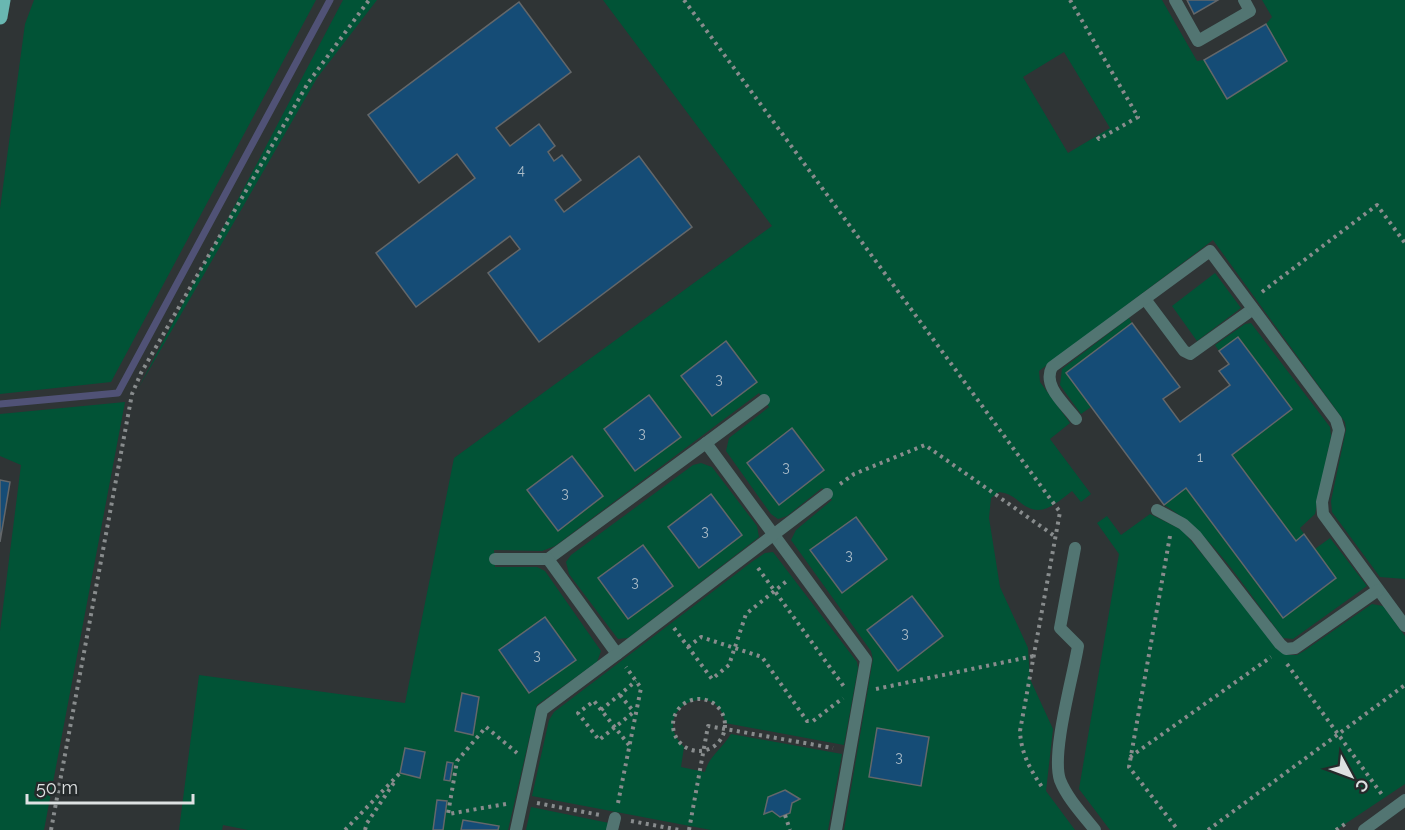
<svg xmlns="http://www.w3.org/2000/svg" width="1405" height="830" font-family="Raleway,sans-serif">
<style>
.green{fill:#015336;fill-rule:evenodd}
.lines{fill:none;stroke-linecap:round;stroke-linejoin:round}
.stream{stroke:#505276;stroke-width:7}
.building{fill:#154c76;stroke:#63676a;stroke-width:1.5}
.path{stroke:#888c8d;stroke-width:4;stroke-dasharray:3 4.5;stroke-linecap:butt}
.lane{stroke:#527572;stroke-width:12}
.street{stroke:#527572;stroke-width:12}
.primary{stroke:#69b7b1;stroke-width:15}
.labels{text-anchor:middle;stroke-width:4.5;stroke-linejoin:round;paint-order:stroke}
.number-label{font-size:14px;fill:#acbcc7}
</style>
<rect width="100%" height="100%" fill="#2f3435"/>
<g class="green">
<path d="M34,0H316L111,382L0,394V209L25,24Z"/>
<path d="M343,0H377L317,78L138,389Z"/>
<path d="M603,0H1162L1197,61L1204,60L1227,99L1287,61L1266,24L1272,17L1262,0H1405V579L1380,577L1332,512L1331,501L1346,430L1345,422L1213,240L1039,371L1040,382L1070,423L1050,439L1091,494L1081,502L1072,491C1055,504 1041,519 1021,503C1014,497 1008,493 999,492L991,498L989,518L1000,587L1028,648L1030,679L1053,729L1046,791L1075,830H844L873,659L871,651L791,540L796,530L832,500L822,488L787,516L778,519L771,514L726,451L729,438L769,407L759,393L555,546L542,551L494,550L495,567H537L545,571L601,651L597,662L537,705L508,830H248L223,825L222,830H179L199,675L405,703L454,458L772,226ZM1064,52L1110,128L1068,153L1023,77Z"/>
<path d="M1215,273L1241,308L1197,341L1172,306Z"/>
<path d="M1129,318L1132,323L1066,373L1091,407L1081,414L1060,385L1062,369Z"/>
<path d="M1251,323L1330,427L1331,436L1315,514L1300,528L1304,534L1296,541L1232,455L1292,409L1239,338L1219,351L1215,345L1245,324Z"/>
<path d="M125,402L44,830H0V631L21,465L0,456V414Z"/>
<path d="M701,463L712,467L757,526L759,537L628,638L618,639L569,574L566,562L571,555L693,465Z"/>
<path d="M1186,488L1283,618L1336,578L1315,549L1330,538L1367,586L1293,639L1283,638C1249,594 1213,533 1164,505Z"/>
<path d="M1150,514L1182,530L1286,655H1297L1304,651L1372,604L1383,606L1405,636V784L1336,830H1110L1079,789L1119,554L1097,523L1107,516L1121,535Z"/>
<path d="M773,552L857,662L858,668L844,745L725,723C718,676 646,709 684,747L681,767L705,772C709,756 722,749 731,734L842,754L828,830H711L532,796L549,720L554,712L753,561L765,553Z"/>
<path d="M531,807L609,823L607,830H526Z"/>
</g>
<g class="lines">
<path class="stream" d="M0,404L118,393L330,0"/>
</g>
<g class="building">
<path d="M1187,0H1218L1194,14Z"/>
<path d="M519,2L571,72L496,128L510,146L539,124L555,146L548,152L554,161L562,155L581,180L555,200L564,212L639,156L692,227L539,342L488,273L520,249L510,236L416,307L376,253L475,178L457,154L419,183L368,115Z"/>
<path d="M1266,24L1287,61L1227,99L1204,60Z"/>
<path d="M1132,323L1180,387L1163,399L1180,422L1230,385L1219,371L1229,364L1219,351L1238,337L1292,409L1232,455L1296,541L1304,534L1336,578L1283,618L1186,488L1164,505L1066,373Z"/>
<path d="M726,341L757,382L712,416L681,376Z"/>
<path d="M649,395L681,437L635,471L604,429Z"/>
<path d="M792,428L824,470L779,505L747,463Z"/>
<path d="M572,456L603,496L558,531L527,490Z"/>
<path d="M0,480L10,482L0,542Z"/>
<path d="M711,494L742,535L699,568L668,527Z"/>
<path d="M856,517L887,559L842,593L810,550Z"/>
<path d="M643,545L673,586L628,619L598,578Z"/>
<path d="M912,596L943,636L898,671L867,630Z"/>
<path d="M545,617L576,660L529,693L499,650Z"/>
<path d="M462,693L479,697L473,735L455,731Z"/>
<path d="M877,728L929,737L921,786L869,777Z"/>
<path d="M405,748L425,752L420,778L400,773Z"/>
<path d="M447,762L453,763L450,781L444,780Z"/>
<path d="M785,790L800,799L792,803L790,813L780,817L772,811L764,814L768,797Z"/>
<path d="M437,800L447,801L443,830H433Z"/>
<path d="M463,820L499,826L498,830H461Z"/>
</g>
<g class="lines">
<g class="path">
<path d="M684,0L1060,512L1020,731C1021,754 1031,771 1044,790"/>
<path d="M1070,0L1138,117L1099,139L1097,136"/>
<path d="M1262,292L1377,205L1405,243"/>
<path d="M840,484L854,474L925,445L1056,537"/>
<path d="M1170,536L1129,767L1178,830"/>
<path d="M758,568L845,688"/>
<path d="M674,628L712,679L729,665L746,614L788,580"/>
<path d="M688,647L701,637L762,657L807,721H813L843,698"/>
<path d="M1287,664L1383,796"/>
<path d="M876,689L1034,656"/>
<path d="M620,695L634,712"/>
<circle cx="699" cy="725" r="26"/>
<path d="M601,710L636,681"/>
<path d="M629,745L594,701L578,713L599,740L635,711"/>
<path d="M1130,757L1271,657"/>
<path d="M537,803L600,815"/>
<path d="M618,803L641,688L626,667"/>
<path d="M506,804L448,814L457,761L486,727L517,753"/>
<path d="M785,815L790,830"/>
<path d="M631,821L680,830"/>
<path d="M51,830L132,394L141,373L308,83L369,0"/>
<path d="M345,830L400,773"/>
<path d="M365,830L367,823L395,781"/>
<path d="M689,830L708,726L833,748"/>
<path d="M1208,830L1405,685"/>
<path d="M1336,830L1348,822"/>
</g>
<g class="lane">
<path d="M1175,0L1198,41L1250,11L1244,0"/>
<path d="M1145,299L1184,351L1190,354L1253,309"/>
<path d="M1076,419C1065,404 1042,386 1052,367L1210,251L1336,420L1339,430L1322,502L1323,514L1405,626"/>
<path d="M706,443L764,400"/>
<path d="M1157,510L1183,524L1196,536L1280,644L1286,649L1295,648L1378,590"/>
<path d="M1075,548L1060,628L1078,646C1073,677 1051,753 1060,780C1067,798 1083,815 1095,830"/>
<path d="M495,559H548L706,443L866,660L836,830"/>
<path d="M548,559L617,654L827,494"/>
<path d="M516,830L542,710L617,654"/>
<path d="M612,830L615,818"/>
</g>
<path class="street" d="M1364,830L1405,800"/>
<path class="primary" d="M0,17L3,0"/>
</g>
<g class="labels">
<g class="number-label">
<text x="521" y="175">4</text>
<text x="719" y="384">3</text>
<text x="642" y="438">3</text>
<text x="1200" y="462">1</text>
<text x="786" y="472">3</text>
<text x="565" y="498">3</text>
<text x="705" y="536">3</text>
<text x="849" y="560">3</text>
<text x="635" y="587">3</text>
<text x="905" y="638">3</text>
<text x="537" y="660">3</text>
<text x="899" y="762">3</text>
</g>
</g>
<g transform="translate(1351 776) rotate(131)" stroke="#252a2b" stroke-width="4.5" paint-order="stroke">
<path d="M0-4.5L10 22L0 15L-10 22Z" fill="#dee1e2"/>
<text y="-9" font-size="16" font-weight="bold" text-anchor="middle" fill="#dee1e2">С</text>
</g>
<path d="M27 794v9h166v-9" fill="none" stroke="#dee1e2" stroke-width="3"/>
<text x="36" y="794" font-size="18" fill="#dee1e2" stroke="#252a2b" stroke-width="4.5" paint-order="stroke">50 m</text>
</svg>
